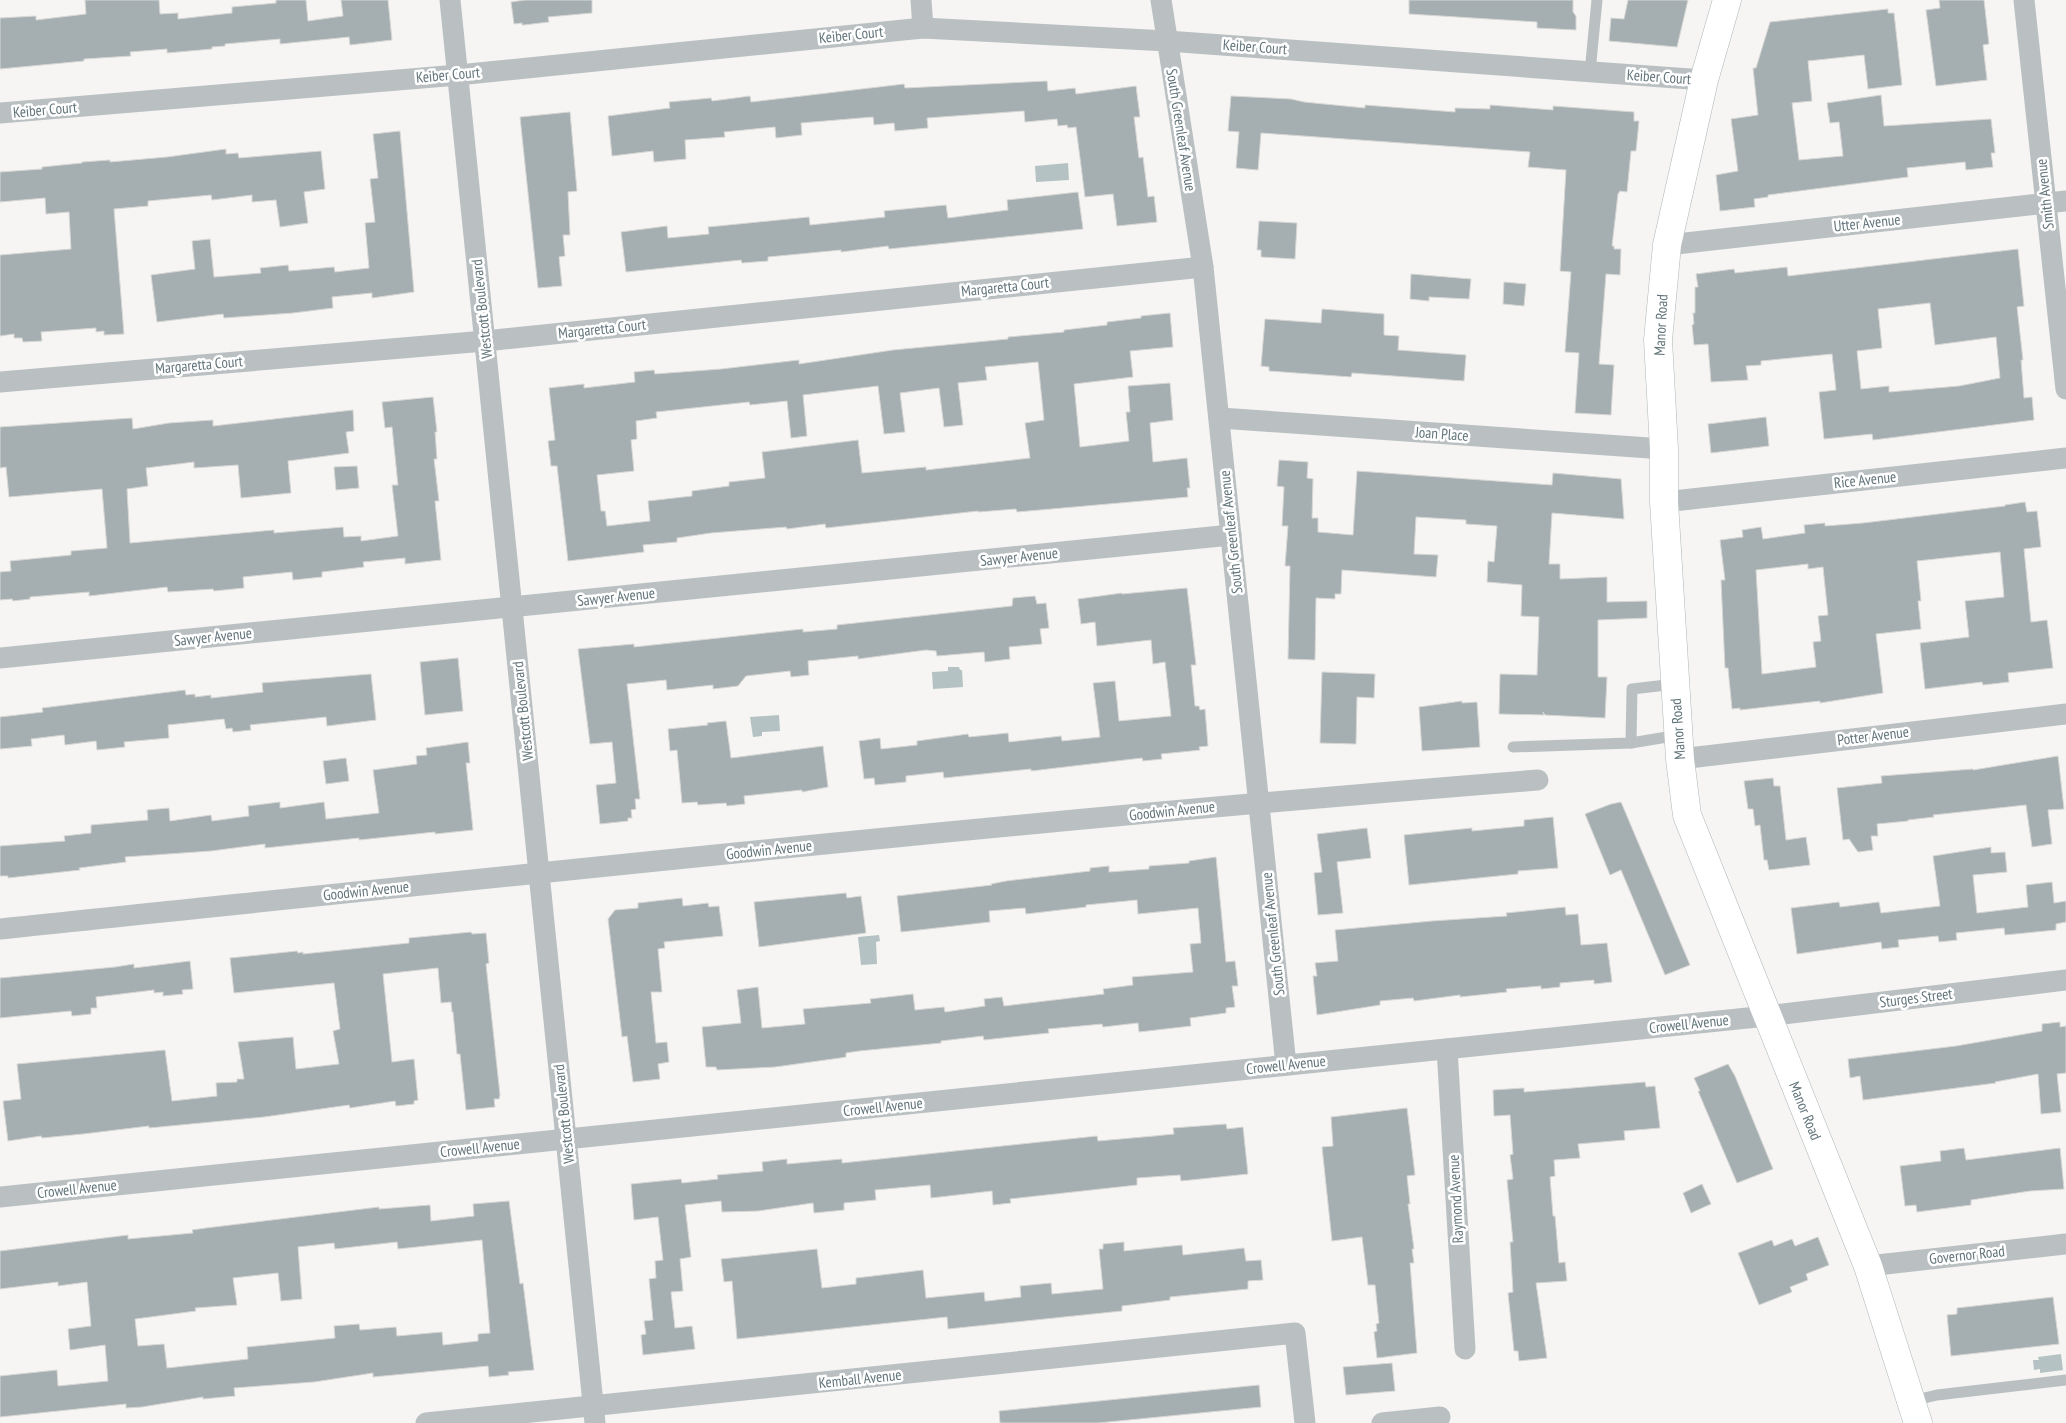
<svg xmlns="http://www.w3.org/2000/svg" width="2066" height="1423" font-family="'PT Sans Narrow',sans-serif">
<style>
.water{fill:#b4c2c4}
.building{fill:#a5aeb1;stroke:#d7d7d5;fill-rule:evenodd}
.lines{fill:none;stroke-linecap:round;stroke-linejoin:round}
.secondary-casing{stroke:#afb6b9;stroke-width:29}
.lane{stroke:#bac0c2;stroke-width:11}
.street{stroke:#bac0c2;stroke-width:21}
.secondary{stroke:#fff;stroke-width:28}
.labels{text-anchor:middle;stroke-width:5;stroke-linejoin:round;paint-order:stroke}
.street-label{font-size:15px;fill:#63757b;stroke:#fff}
</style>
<rect width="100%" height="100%" fill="#f6f5f3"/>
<g class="water">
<path d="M1068,163L1069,180L1036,182L1035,166Z"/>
<path d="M948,667H959L960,670H962L963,687L933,689L932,672L948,671Z"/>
<path d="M779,715L780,731L762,732V736L753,737L750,717Z"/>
<path d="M879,935L880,941L876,942L877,964L861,965L858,937Z"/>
<path d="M2061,1354L2063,1370L2040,1373V1369L2034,1370L2033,1360H2039L2038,1357Z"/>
</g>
<g class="building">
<path d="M85,0H159L160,14L178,13V19L232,13V7L276,3V0H306L308,21L343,16L341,0H388L392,40L350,45L349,37L280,44V39L225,44V46L212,47V49L167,53V49L130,52L131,56L84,59V61L0,69V18L36,16V20L86,14Z"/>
<path d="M525,0H592V13L548,17L549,22L524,25H522V23L514,24L511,2Z"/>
<path d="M1409,0H1573V12L1576,16V30L1537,28V22L1409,14Z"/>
<path d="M1628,0H1688L1677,47L1609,41L1611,18L1624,19Z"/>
<path d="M1939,0H1984L1989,44L1983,45L1987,80L1936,86L1926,10L1940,8Z"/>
<path d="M1888,9V13H1894L1902,85L1868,89L1864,55L1808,61L1812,101L1792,103L1799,160L1843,156L1839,122L1830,123L1827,103L1881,95L1884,126L1991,119L1995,153H1991L1993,167L1966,170L1965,162L1907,168L1908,177L1768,195V197L1754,199L1755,207L1720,211L1716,175L1738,171L1731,119L1758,115L1753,68H1756L1770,22Z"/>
<path d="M1047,81L1048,91L1075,88L1076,94L1136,86L1140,117H1134L1139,158L1143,157L1148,197L1154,196L1157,222L1117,226L1113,194L1085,197L1076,127L1068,128L1067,125L1058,126L1057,119L1025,122L1024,111L927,118L928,128L895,131L894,123L874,125L873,117L801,123L802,135L776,138L775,127L724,132L725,137L685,140L686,159L654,162L653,151L612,156L608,116L670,108L669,102L711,98L712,101L750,96L751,102L904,84L905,88Z"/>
<path d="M1231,96L1291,99L1304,102L1365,108V105L1455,112V108L1490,109V105L1553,110V106L1634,112V121H1639L1636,151H1631L1627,192L1620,191L1618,194L1612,246H1614V249H1621L1620,275L1606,274L1599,364L1614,365L1611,415L1575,413L1579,353L1565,352L1571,272L1560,271L1566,170L1528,167L1530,152L1261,133L1258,170L1236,168L1239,132L1228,131Z"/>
<path d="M570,112L577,191L568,192L570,235H563L565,256L559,257L562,286L538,288L520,117Z"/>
<path d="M400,131L414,292L372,298V293L332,297L333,308L293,313L224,318L223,314L157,322L151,275L195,269L192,241L210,239L214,277L261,273L260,268L288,265L289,271L334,267L335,272L369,268L365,223L375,222L370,179L378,178L373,134Z"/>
<path d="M226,149V154L238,153L239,158L321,151L325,189L304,192L308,223L280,227L276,200L252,202V195L212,200L211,195L148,201V206L114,209L124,334L104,335V331L96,332V328L41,332L42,341L23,342L22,338H14V334L0,336V255L71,249L69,212L46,214L45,198L0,202V172L42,169V167L82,163V162L110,160V162L167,157Z"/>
<path d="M1078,192L1083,229L889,249L888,246L841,252V250L768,257V261L742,263L741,260L626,272L621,232L667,226L668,238L709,234L708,227L809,217L810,225L885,217L884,211L946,205L948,218L1008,210L1007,200Z"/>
<path d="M1259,221L1297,223L1295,259L1261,257V250H1257Z"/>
<path d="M2018,249L2024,306L2017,307L2023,360H2021L2024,398L2032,397L2034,420L1873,440L1872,434L1824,439L1819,392L1836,390L1832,354L1761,361V365L1746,366L1748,380L1711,382L1708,344L1694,345L1692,325L1694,324L1693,313H1695V287H1698L1696,274L1734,269L1735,273L1787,267L1788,276ZM1930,303L1935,345L1996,337L2000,378L1959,386L1889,392V386L1861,389L1857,351L1882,348L1878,309Z"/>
<path d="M1411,274L1471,279L1469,299L1429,297V301L1410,299Z"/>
<path d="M1504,282L1526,284L1524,306L1503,304Z"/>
<path d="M1322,309L1384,314V335L1399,336L1398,350L1466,355L1464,381L1352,373L1351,377L1269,371V367L1261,366L1265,319L1321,323Z"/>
<path d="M1170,313L1173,347L1130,351L1133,377L1074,384L1080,447L1129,441L1126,412H1130L1128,386L1170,383L1173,420L1150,423L1153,462L1187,458L1190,488H1187L1188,497L1017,512L1016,509L978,512V511L826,528L825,524L787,529L786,527L711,533L677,538V542L643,545L644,552L568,561L557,466H551L548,441L555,440L549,388L584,384V388L635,382L634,372L654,370L655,374L721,369L799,360V364L893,350L1008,339V337L1064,332V330L1107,325V322L1141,318V316ZM1038,362L1044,420L1025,423L1030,458L926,470V467L862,473L858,440L762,452L765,478L729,482V486L692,491V496L648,501L650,521L607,526L605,511H601L597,475L634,471L631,440L637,439L636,421L657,418L656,412L749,402L750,405L787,401L791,438L807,436L803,395L878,386L884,434L905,432L900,393L939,388L944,427L963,425L958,383L987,380L985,367Z"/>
<path d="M433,397L437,432H435L437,459H434L439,501H435L441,560L405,564V558L363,562L364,567L322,572V577L293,580L292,572L243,577L244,588L214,591L213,589L168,592L167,587L89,596V592L30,597V599L13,601L12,599L0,600V572L11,571L10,561L71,555V551L107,548L102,489L9,497L6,467L0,468V427L132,418L133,429L169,423L213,420V426L353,410L354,431L346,432L349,453L288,461L291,493L241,498L238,465L194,468V462L146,468L148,486L127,489L130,543L274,530V533L343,527L344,537L361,536V541L398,536L392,485H398L392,427L385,428L382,402Z"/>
<path d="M1766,417L1769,446L1711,453L1708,424Z"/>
<path d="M1279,460L1308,462L1307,478L1313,479L1312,518H1318V532L1353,535L1357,471L1552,485L1553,473L1621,479L1624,519L1552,513L1549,564H1560V579L1607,577V602L1647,601V618L1598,620V677H1607L1605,718L1545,715L1543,712L1544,715L1499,714L1500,674L1537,675L1539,617L1521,616L1522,585L1487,582L1488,561L1494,562L1497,526L1466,524V520L1416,517L1414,554L1438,555L1436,577L1342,570L1341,594H1335V599L1316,598L1315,660L1288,659L1290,566H1285L1288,526H1282L1284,487L1277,486Z"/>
<path d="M357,466L359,488L336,490L334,467Z"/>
<path d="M2025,502L2027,512L2037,511L2041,547L2024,549L2031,622L2047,620L2053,668L2008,673L2009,682L1983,685L1982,682L1925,689L1920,643L1969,637L1965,601L2004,597L2000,552L1917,561L1921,601H1918L1921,629L1876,634L1883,693L1820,703V701L1740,710V708L1732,709L1728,668H1725L1721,580H1725L1720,540L1743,537L1742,530L1761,527L1763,539L1805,533L1804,525L1825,523V526L1863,523L2005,506V505ZM1808,564V569L1823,567L1828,615L1818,616L1821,641L1813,642L1816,667L1762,674L1756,570Z"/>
<path d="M1187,588L1196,665H1191L1195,706H1199L1200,710L1205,709L1208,746L1199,747L1200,750L1191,751L1161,754L1162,759L1143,761L1142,758L1031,771V769L944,778L943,772L906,776V782L875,785L874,778L864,779L859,741L880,738L881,749L917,745V741L968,734L969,737L1008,733L1009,742L1061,736L1062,741L1100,737L1093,683L1115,681L1119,721L1171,716L1165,662L1153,664L1151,640L1097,646L1095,622L1081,624L1078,599L1122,593V594Z"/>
<path d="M1035,596L1037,604L1046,603L1049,628L1040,629L1042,644L1009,647L1010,659L985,662L984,652L937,656L936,651L926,650L858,659V656L808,661L809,675L791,677L790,671L746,676L738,686L713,689V685L667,690L666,680L627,684L640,799H635L636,809L631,810L632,818H628V821L600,824L596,785L616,783L612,742L590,744L578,649L634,644V647L803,629V632L837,629V625L1012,606L1013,598Z"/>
<path d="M458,658L463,711L425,715L420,662Z"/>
<path d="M1322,672L1375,674L1374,698L1357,697L1356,744L1320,743Z"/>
<path d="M371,674L376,720L327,726L326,717L250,725L251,730L233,732L232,728L226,729L224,719L168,725L169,738L124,742L125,747L97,750L96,741L65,745L64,735L31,739L32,746L0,749V717L43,712L42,708L185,690L186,695L195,694V697L211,695V698L263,692L262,683Z"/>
<path d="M1462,701V703L1477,702L1480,747L1422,751L1419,707Z"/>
<path d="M726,721L731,758L823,746L828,787L802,792V790L744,796L745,804L727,806L726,803L698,805L697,802L682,803L677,750L670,751L668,729L708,725L707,723Z"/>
<path d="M468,742L470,763H466L473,830L435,834V832L359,840V838L265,848V844L211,851L125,857L126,862L79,868L80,870L8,878V876H0V846L65,841L64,836L91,833V825L148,820L147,810L169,808L170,821L211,815L212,821L249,816L248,806L280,802V808L324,802L326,819L379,813L373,770L417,764L416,756L427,755L426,748Z"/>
<path d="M2058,756L2064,809L2048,810L2052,844L2032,847L2026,805L1933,815L1934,817L1908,820V821L1877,824L1878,836H1871L1873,850L1858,852L1849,839L1843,840L1837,788L1882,783L1881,776L1973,769V770Z"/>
<path d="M346,758L349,781L326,784L323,761Z"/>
<path d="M1773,778L1774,786H1780L1786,840L1806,837L1810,865L1769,870L1767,860H1764L1760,825L1755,826L1753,809H1748L1744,781Z"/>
<path d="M1621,802L1690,965L1665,975L1621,870L1610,875L1585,814L1611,804Z"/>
<path d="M1553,817L1558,868L1518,871V874L1409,885L1404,835L1472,828V831L1524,826V820Z"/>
<path d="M1367,828L1371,858L1337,862L1343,913L1318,915L1314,873L1322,872L1317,834Z"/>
<path d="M1991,847V853L2005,852L2007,872L1973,875L1977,913L2028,907L2026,885L2052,882L2054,903L2066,901V922L2056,924V930L2005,935L2004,928L1956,933L1957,940L1939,942L1938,936L1898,940L1899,947L1882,949L1881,942L1797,954L1791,908L1839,902L1840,907L1879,902L1881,913L1940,906L1933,856Z"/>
<path d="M1216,857L1226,962L1235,961L1238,986H1232L1235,1007L1226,1008V1013L1190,1018L1191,1026L1139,1032L1138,1023L1103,1027L1102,1024L1048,1029L1049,1033L984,1040L983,1036L941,1041V1043L859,1051L846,1053V1057L840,1058L775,1067L717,1070L716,1067H706L702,1027L741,1023L737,990L758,987L762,1028L805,1024L803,1009L871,1003L870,999L913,994L915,1010L944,1007L945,1012L985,1006L984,999L1002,997L1004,1006L1104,994L1103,989L1133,985L1132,977L1193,972L1190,944L1201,943L1198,908L1138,914L1137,900L1086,905V907L1026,914L1025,908L989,911L990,922L901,932L897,896L992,885L991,884L1006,881L1090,871V868L1109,866V872L1149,869V866L1189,863V861Z"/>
<path d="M846,893L847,898L861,896L866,933L759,947L754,902Z"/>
<path d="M682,898L683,906L708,903L709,907L719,906L723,936L664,942L665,948L658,949L662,992H651L656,1043L667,1042L669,1062L658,1064L660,1079L633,1082L627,1036L622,1037L608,919L615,910L638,908V903Z"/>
<path d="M1565,907L1566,915L1578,914L1581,945L1607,943L1612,982L1594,984V980L1560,983V987L1541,989V986L1506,989L1507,992L1460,997V995L1414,1001L1413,998L1380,1001V1005L1317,1015L1313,976H1317L1315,963L1338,961L1335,930L1432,921L1507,916L1506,913Z"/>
<path d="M471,932L472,934L486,933L489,963L486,964L500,1095L499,1099H494L495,1107L466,1110L460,1054H457L453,1012H452L451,1002L441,1003L438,968L383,974L392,1062L414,1059L418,1100L414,1101V1104L396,1106L395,1101L350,1108L349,1105L264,1117L149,1128V1126L83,1134L42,1138L41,1136L8,1141L3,1101L21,1099L17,1064L165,1050L172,1101L217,1096L216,1083L237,1082V1079H244L238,1042L293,1037L296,1069L339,1064L333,1031L340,1029L334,983L234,993L230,958L297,951L298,953L303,952V954L409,943V938Z"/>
<path d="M190,961L193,989L182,990L183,994L163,996V992L154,993V990L96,997L97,1008H91V1014L72,1016L71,1011L0,1018V978L115,967L134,964V968Z"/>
<path d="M2060,1022V1027L2066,1026V1073L2057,1074L2061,1112L2041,1114L2038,1074L1995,1082L1996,1083L1863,1100L1860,1076L1850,1078L1848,1059L1956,1046L2042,1031V1024Z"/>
<path d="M1728,1064L1735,1076L1773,1169L1737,1183L1698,1091H1700L1694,1078Z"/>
<path d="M1645,1082L1646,1087L1655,1086L1660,1128L1624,1131L1625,1140L1578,1144L1580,1158L1554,1160L1555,1176L1550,1177L1553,1216H1555L1559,1263L1565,1262L1567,1281L1536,1283L1547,1358L1519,1361L1518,1351H1514L1508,1293L1513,1292L1510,1242H1513L1507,1180L1513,1179L1510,1155L1513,1154L1510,1115L1494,1116L1493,1090L1524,1088V1092Z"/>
<path d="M1407,1108L1415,1175L1407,1176L1410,1204H1408L1414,1249H1412L1414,1263H1410L1417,1353L1377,1358L1374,1332L1377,1331L1376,1324L1379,1323L1375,1285H1368L1362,1237L1332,1241L1322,1147L1333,1146L1331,1117Z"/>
<path d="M1226,1124L1227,1129L1243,1127L1248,1174L1181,1181L1180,1175L1137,1178V1185L1010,1199L1011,1203L993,1205L992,1191L931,1198L930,1185L875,1190L876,1200L844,1203V1210L814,1213L813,1203L758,1211L722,1212L721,1201L685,1205L691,1257L680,1259L683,1291L671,1292L675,1328L692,1326L695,1349L643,1355L641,1335L646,1334L644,1321L653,1320L649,1279L656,1278L655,1261L663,1260L658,1217L634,1220L631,1184L681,1179L682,1183L718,1179L717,1175L763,1171L762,1162L787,1159V1164L842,1159V1163L1097,1136L1098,1141L1154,1136L1174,1134L1173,1128Z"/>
<path d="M1964,1148L1966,1160L2060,1148L2064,1189L2030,1191L1971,1200V1205L1917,1212L1916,1205L1905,1206L1900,1166L1941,1161L1940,1151Z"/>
<path d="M1702,1184L1711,1204L1691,1213L1683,1193Z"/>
<path d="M509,1201L520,1284L523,1283L534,1370L508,1372L509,1375L489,1377L488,1366L373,1377V1373L314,1382L234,1388L235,1396L203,1399V1397L142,1407L126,1408V1404L0,1417V1376L57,1370L58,1386L108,1381L105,1345L70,1350L68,1329L91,1326L87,1282L58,1286V1282L0,1289V1251L128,1235V1239L193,1233L192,1230L206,1228L379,1207V1209L430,1205L431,1221L474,1216L473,1204ZM482,1240L490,1333L478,1334V1341L443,1345L442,1332L397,1336L396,1327L360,1330L359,1324L334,1326L335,1338L247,1347L248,1359L167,1368L164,1344L138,1346L135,1319L196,1311L195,1308L237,1305L233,1278L278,1273L281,1301L302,1299L298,1247L334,1243L335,1249L397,1242L398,1249Z"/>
<path d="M1818,1237L1829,1265L1806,1274L1808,1280L1790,1287L1792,1292L1759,1305L1738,1253L1772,1240L1774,1246L1792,1239L1795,1246Z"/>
<path d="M1124,1242V1251L1182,1245L1183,1255L1244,1248L1246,1261L1261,1260L1263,1280L1248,1281V1289L1170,1297V1300L1122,1306V1311L948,1329L947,1317L737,1339L732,1281L724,1282L721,1259L817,1249L822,1288L856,1284V1278L923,1270L926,1298L984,1292L985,1301H987L1021,1297L1020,1286L1051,1283L1052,1294L1103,1289L1099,1249H1103V1244Z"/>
<path d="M2053,1297L2059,1344L1951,1356L1947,1315L1957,1314V1308Z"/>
<path d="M1392,1363L1395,1391L1346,1395L1343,1367Z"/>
<path d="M1259,1385L1261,1407L1098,1423H1000L999,1411Z"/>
</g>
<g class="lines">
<g class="secondary-casing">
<path id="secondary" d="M1727,0L1704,80L1667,245L1658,340L1664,449V502L1680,759L1687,815L1868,1266L1918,1423"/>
</g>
<g class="lane">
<path d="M1590,72L1597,0"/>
<path d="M1631,743L1632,689L1675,684"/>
<path d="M1513,747L1631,743L1679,735"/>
<path d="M1912,1401L1937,1395L2066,1380"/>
</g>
<g class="street">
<path d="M450,0L595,1423"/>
<path d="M921,0L923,28"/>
<path d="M1161,0L1203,267L1286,1065"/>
<path d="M2024,0L2066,389"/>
<path d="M0,113L458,75L923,28L1167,41L1704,80"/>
<path d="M1667,245L2066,201"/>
<path d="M0,382L485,341L1203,267"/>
<path d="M1220,418L1664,449"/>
<path d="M1664,502L2066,458"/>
<path d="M0,658L1231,535"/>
<path d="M1680,759L2066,714"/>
<path d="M0,929C512,876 1024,820 1538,780"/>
<path d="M1447,1049L1465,1349"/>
<path d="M0,1197L1767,1016L2066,980"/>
<path d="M1868,1266L2066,1244"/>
<path d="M426,1423L1295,1333L1305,1423"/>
<path d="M1382,1423L1440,1417"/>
</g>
<use href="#secondary" class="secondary"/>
</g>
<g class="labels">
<g class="street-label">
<text transform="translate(851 35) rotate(-6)" y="5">Keiber Court</text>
<text transform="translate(1255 47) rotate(4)" y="5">Keiber Court</text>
<text transform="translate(448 75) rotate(-5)" y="5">Keiber Court</text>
<text transform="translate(1659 77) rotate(4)" y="5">Keiber Court</text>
<text transform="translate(45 110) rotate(-5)" y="5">Keiber Court</text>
<text transform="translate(1181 130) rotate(81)" y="5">South Greenleaf Avenue</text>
<text transform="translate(2045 194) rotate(-96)" y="5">Smith Avenue</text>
<text transform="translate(1867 223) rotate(-6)" y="5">Utter Avenue</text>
<text transform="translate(1005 287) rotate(-6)" y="5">Margaretta Court</text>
<text transform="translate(482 309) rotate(-96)" y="5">Westcott Boulevard</text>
<text transform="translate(1661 325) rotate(-87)" y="5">Manor Road</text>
<text transform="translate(602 329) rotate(-6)" y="5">Margaretta Court</text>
<text transform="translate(199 365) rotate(-5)" y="5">Margaretta Court</text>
<text transform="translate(1442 434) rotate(4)" y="5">Joan Place</text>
<text transform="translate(1865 480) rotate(-6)" y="5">Rice Avenue</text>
<text transform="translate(1231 532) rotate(-96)" y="5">South Greenleaf Avenue</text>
<text transform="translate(1019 557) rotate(-6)" y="5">Sawyer Avenue</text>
<text transform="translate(616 597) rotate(-6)" y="5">Sawyer Avenue</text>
<text transform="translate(213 637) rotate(-6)" y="5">Sawyer Avenue</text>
<text transform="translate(523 711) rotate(-96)" y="5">Westcott Boulevard</text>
<text transform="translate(1678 729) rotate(-94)" y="5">Manor Road</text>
<text transform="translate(1873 736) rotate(-7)" y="5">Potter Avenue</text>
<text transform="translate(1172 811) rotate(-6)" y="5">Goodwin Avenue</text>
<text transform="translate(769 850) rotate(-6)" y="5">Goodwin Avenue</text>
<text transform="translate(366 891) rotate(-6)" y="5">Goodwin Avenue</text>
<text transform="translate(1273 934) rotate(-96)" y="5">South Greenleaf Avenue</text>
<text transform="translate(1916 998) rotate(-7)" y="5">Sturges Street</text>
<text transform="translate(1689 1024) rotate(-6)" y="5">Crowell Avenue</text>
<text transform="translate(1286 1065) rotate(-6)" y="5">Crowell Avenue</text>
<text transform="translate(883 1107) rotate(-6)" y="5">Crowell Avenue</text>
<text transform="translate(1805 1111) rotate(68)" y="5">Manor Road</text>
<text transform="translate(564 1114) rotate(-96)" y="5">Westcott Boulevard</text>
<text transform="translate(480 1148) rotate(-6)" y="5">Crowell Avenue</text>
<text transform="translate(77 1189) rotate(-6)" y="5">Crowell Avenue</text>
<text transform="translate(1456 1199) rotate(-93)" y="5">Raymond Avenue</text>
<text transform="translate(1967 1255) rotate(-6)" y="5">Governor Road</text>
<text transform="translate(860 1379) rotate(-6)" y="5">Kemball Avenue</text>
</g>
</g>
</svg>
